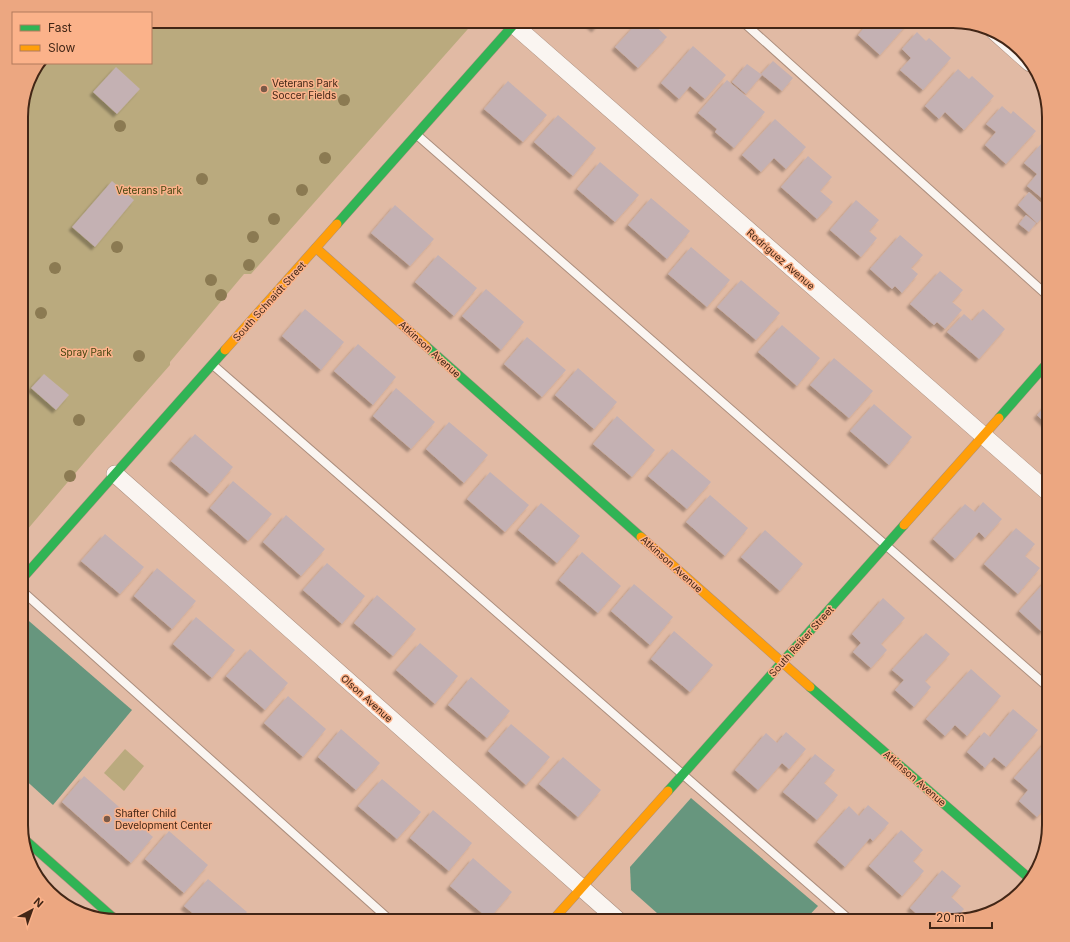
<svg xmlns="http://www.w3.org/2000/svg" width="1070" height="942" font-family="Inter,sans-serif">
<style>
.green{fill:#baaa7e}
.water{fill:#67967e}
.building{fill:#c4b1b3;filter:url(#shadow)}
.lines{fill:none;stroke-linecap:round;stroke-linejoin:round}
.lane-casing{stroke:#ac8e7d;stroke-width:10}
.street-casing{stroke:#ac8e7d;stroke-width:18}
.fast-casing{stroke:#ac8e7d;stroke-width:10}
.slow-casing{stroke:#ac8e7d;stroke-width:10}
.lane{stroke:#faf5f1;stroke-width:8}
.street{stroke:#faf5f1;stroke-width:17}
.fast{stroke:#30b455;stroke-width:9}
.slow{stroke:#ff9f0a;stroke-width:9}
.tree{fill:#8b7a52}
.poi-dot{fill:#7a5a48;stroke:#fbb28a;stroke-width:1.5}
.labels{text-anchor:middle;stroke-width:3;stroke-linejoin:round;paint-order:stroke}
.poi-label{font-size:10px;fill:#422616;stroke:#fbb28a;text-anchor:start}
.park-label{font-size:10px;fill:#44450f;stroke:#fbb28a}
.street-label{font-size:10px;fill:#422616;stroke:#fbb28a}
.rim{fill:none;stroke:#422616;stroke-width:2}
</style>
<defs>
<filter id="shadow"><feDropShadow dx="-3.5" dy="3.5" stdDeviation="1" flood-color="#0004"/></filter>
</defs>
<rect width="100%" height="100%" fill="#e1baa4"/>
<g class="green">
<path d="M151,21H475L251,274H244L170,362V365L95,450L21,537V110L31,74L39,63H151Z"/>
<path d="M125,749L144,766L124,791L104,773Z"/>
</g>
<g class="water">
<path d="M22,615L132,710L53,805L21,776Z"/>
<path d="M691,798L818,906L804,921H666L631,890L630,867Z"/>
</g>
<g class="building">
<path d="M586,21H602L595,29Z"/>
<path d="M639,21H650L667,37L638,68L615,47Z"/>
<path d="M868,21H907L909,22L880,55L858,35L869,22Z"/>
<path d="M917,32L926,41L929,38L951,58L923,90L900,70L911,58L902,49Z"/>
<path d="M693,46L726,75L705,99L690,86L679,99L661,83Z"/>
<path d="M773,61L793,78L782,91L761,74Z"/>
<path d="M747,64L762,75L746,94L732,82Z"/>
<path d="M116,67L140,89L117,114L93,92Z"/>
<path d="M958,69L969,79L972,76L994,96L964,130L945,112L939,119L925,106Z"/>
<path d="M727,80L765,112L734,148L715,132L717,129L698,113Z"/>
<path d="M508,81L547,115L523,142L484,109Z"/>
<path d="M1002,106L1011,114L1013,111L1036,131L1006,164L985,145L996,132L986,124Z"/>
<path d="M558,115L596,148L573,176L534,142Z"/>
<path d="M775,119L806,147L786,169L774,158L761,172L742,155Z"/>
<path d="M1041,144L1049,151V204L1027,186L1037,174L1024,163Z"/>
<path d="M808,156L832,177L820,191L833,202L817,219L781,187Z"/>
<path d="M600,162L639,195L615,222L577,189Z"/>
<path d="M112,181L134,200L95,247L72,227Z"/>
<path d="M1029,192L1049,210L1037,223L1018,205Z"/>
<path d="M651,198L690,231L667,259L628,225Z"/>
<path d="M856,200L879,220L869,231L877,238L861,257L830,230Z"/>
<path d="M395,205L434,239L410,266L371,233Z"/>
<path d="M1026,215L1036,223L1029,232L1019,224Z"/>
<path d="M900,235L923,255L911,268L918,274L902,293L895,286L892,289L870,269Z"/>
<path d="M691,247L730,280L707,307L668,274Z"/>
<path d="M438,255L477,288L454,316L415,282Z"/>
<path d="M940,271L963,290L952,302L962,310L945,329L937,322L934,325L910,304Z"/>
<path d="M741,280L780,313L756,340L717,307Z"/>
<path d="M486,289L524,322L501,350L462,316Z"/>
<path d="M305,309L344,342L321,370L282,336Z"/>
<path d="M983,309L1005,329L979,359L947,332L964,314L972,321Z"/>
<path d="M782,325L820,358L797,386L758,352Z"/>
<path d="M527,337L566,370L542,397L504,364Z"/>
<path d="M358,344L396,377L373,405L334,371Z"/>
<path d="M834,358L873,391L849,418L810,385Z"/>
<path d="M578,368L617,402L594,429L555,395Z"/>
<path d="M44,374L69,395L56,410L31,388Z"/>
<path d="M396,388L435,422L411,449L373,416Z"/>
<path d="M1049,402V427L1037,415Z"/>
<path d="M874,404L912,437L889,465L850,431Z"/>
<path d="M617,416L655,450L632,477L593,444Z"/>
<path d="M449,422L488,455L464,483L426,449Z"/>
<path d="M195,434L233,467L210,494L171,461Z"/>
<path d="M672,449L711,482L687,509L648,476Z"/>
<path d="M490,472L529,505L505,532L467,499Z"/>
<path d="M233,481L272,514L248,541L210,508Z"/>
<path d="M710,495L748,528L725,556L686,522Z"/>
<path d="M983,502L1002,519L985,538L979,532L955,559L933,539L965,504L975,512Z"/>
<path d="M541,503L580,536L557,563L518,530Z"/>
<path d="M286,515L325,549L301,576L263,542Z"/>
<path d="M1016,528L1035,544L1025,556L1040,568L1018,594L984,564Z"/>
<path d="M765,530L803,564L780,591L741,557Z"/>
<path d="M105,534L144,567L120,594L81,561Z"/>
<path d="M582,552L621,586L598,613L559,580Z"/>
<path d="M327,563L365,596L342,624L303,590Z"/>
<path d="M157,568L196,601L172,629L134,596Z"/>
<path d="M1049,577V624L1042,632L1019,611Z"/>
<path d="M634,584L673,617L650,645L611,611Z"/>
<path d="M377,595L416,629L393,656L354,623Z"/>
<path d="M883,598L905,618L881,644L887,650L871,668L853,652L861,643L852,634Z"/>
<path d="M196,617L235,650L212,678L173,644Z"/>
<path d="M674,631L713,665L690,692L651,659Z"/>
<path d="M926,633L950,654L925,681L931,687L914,707L895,690L904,680L892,670Z"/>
<path d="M420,643L458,676L435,704L396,670Z"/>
<path d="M250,649L288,683L265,710L226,676Z"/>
<path d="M971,669L1001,696L967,736L955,725L945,736L926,719Z"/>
<path d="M471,677L510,711L487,738L448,705Z"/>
<path d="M288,696L326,729L303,757L264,723Z"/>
<path d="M1013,709L1038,730L1006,767L994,757L985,768L967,752L984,732L990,737Z"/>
<path d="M511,724L550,757L526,785L488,751Z"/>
<path d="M341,729L380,763L356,790L318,757Z"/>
<path d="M786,732L806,749L789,769L782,763L758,790L735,770L766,733L777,743Z"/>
<path d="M1049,738V804L1037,817L1019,801L1028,790L1014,778Z"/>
<path d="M815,754L835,770L824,783L838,795L817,820L783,792Z"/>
<path d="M563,757L601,790L578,817L539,784Z"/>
<path d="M84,776L153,837L131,863L62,802Z"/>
<path d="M382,779L421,812L397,839L358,806Z"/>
<path d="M868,805L889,823L873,841L870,838L845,867L817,842L849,806L859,816Z"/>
<path d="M433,810L472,843L449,871L410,838Z"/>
<path d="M901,830L923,850L913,861L924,871L902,896L869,866Z"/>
<path d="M169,831L208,865L184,893L145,859Z"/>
<path d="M473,858L512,892L489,919L450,886Z"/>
<path d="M942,870L961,886L951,897L964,909L954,921H925L910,908Z"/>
<path d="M208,879L247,912L239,921H202L184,906Z"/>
<path d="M260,913L269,921H253Z"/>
</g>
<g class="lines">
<g class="lane-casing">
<g id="lane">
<path d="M742,21L1049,297"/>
<path d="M417,135L1049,688"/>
<path d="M213,365L851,921"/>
<path d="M21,590L391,921"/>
</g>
</g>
<g class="street-casing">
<g id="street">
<path d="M514,25L1049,493"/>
<path d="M994,31L1030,63"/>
<path d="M115,474L619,921"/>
</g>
</g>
<g class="fast-casing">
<g id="fast">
<path d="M337,224L517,21"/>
<path d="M426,346L641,537"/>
<path d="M999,418L1049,361"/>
<path d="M21,580L225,350"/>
<path d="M810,687L1030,879"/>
<path d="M668,791L904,525"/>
<path d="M23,838L117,921"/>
</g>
</g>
<g class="slow-casing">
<g id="slow">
<path d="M316,248L426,346"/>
<path d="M225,350L337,224"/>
<path d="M904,525L999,418"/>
<path d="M641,537L810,687"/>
<path d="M552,921L668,791"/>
</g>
</g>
<use href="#lane" class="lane"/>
<use href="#street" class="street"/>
<use href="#fast" class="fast"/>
<use href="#slow" class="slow"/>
</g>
<g class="tree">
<circle cx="344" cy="100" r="6"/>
<circle cx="120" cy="126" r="6"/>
<circle cx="325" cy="158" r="6"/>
<circle cx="202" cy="179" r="6"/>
<circle cx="302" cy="190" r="6"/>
<circle cx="274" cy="219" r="6"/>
<circle cx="253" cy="237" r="6"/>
<circle cx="117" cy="247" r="6"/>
<circle cx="249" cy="265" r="6"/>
<circle cx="55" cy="268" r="6"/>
<circle cx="211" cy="280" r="6"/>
<circle cx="221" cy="295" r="6"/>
<circle cx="41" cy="313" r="6"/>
<circle cx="139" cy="356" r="6"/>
<circle cx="79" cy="420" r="6"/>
<circle cx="70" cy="476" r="6"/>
</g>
<g class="poi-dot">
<circle cx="264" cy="89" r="4"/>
<circle cx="107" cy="819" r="4"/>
</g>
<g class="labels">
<g class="poi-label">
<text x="272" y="87">Veterans Park<tspan x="272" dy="12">Soccer Fields</tspan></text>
<text x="115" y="817">Shafter Child<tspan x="115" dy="12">Development Center</tspan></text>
</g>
<g class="park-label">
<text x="149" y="194">Veterans Park</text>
<text x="86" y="356">Spray Park</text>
</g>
<g class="street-label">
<text transform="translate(781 259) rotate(41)" y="4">Rodriguez Avenue</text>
<text transform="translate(269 301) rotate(-48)" y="4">South Schnaidt Street</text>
<text transform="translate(430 349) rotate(42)" y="4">Atkinson Avenue</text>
<text transform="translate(672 564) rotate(42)" y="4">Atkinson Avenue</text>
<text transform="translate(801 641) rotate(-48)" y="4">South Reiker Street</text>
<text transform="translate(367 698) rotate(42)" y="4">Olson Avenue</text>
<text transform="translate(915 778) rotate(41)" y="4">Atkinson Avenue</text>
</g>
</g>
<path d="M0 0H1070V942H0ZM117 28H953A89 89 0 0 1 1042 117V825A89 89 0 0 1 953 914H117A89 89 0 0 1 28 825V117A89 89 0 0 1 117 28Z" fill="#eca781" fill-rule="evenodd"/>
<path class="rim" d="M117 28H953A89 89 0 0 1 1042 117V825A89 89 0 0 1 953 914H117A89 89 0 0 1 28 825V117A89 89 0 0 1 117 28Z"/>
<rect x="12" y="12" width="140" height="52" fill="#fbb28a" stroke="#b17a5c"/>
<rect x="20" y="25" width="20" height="6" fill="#30b455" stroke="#b17a5c"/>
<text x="48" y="32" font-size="12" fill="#422616">Fast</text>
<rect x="20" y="45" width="20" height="6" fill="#ff9f0a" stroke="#b17a5c"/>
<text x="48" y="52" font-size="12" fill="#422616">Slow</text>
<g transform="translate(32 910) rotate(41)" stroke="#fbb28a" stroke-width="3" paint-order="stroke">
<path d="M0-3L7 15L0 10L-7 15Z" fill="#422616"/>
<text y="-6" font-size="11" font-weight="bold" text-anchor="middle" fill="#422616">N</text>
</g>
<path d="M930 922v6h62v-6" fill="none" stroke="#422616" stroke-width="2"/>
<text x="936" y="922" font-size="12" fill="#422616" stroke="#fbb28a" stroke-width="3" paint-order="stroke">20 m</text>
</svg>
